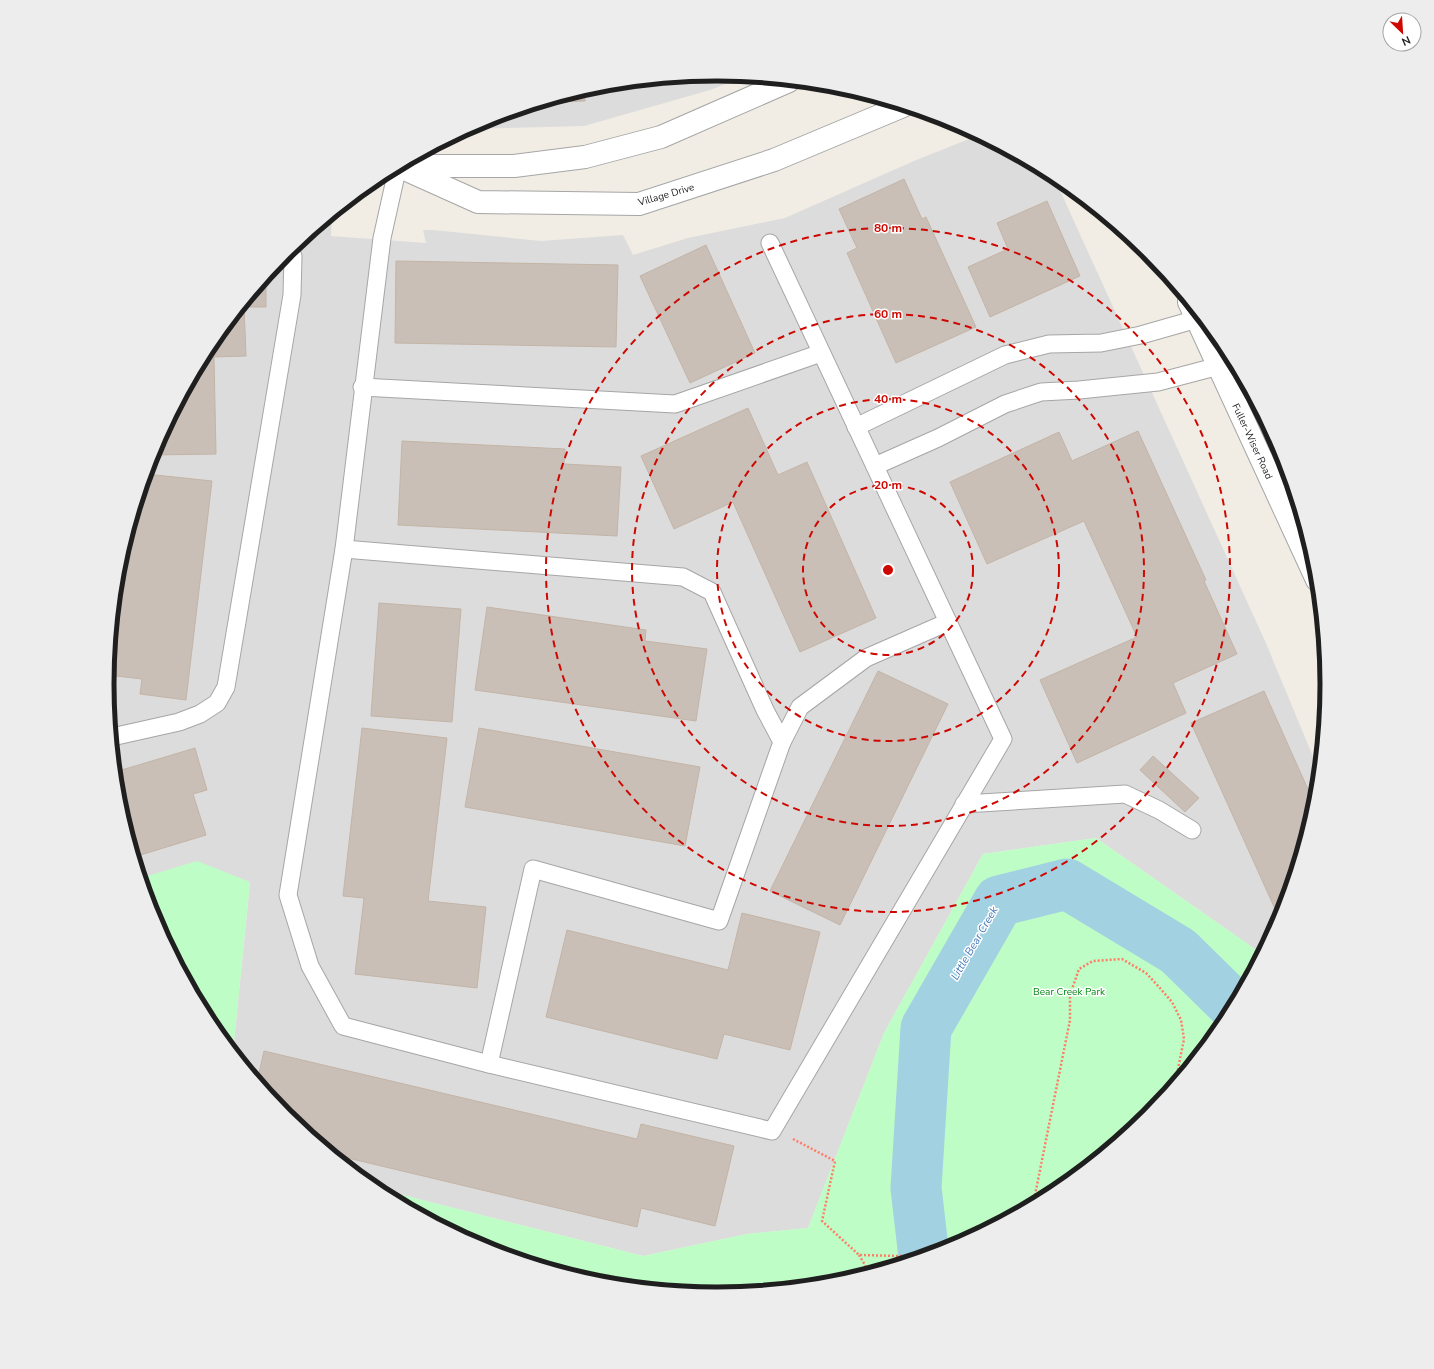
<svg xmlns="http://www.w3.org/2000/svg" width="1434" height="1369" font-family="'Nunito Sans',sans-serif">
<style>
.residential{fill:#dddcdc}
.park{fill:#befec6}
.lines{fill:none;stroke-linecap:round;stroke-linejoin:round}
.river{stroke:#a2d1e1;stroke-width:51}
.building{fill:#c9bfb7;stroke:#c3b4a6}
.service-casing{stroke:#a6a6a6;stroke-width:19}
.minor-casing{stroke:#a6a6a6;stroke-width:24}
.tertiary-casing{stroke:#a6a6a6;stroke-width:24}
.path{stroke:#ff7c67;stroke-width:2.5;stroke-dasharray:2 2;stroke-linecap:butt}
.service{stroke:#fff;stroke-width:17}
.minor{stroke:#fff;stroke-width:22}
.tertiary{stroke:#fff;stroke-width:22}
.ring{fill:none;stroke:#ce0700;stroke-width:2;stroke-dasharray:7 5}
.labels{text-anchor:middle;stroke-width:3;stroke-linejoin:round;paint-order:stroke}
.street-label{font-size:10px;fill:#1f1f1f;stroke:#fff}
.park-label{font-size:10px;fill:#038712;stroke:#fff}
.water-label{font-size:11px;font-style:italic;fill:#4379b7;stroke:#fff}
.rim{fill:none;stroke:#1f1f1f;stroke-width:5}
.centre{fill:#ce0700;stroke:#fff;stroke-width:2}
.ring-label{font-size:12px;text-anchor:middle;font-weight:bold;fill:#ce0700;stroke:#fff;stroke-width:3;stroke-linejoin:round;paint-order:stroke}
</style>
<rect width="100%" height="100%" fill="#f1ede4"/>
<g class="residential">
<path d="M717,74L744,77L710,90L584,126L467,129L484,120L598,86Z"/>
<path d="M979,135L1053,175L1265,641L1319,771L1316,804L1281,918L1262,954L1096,838L983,854L884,1033L808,1228L747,1234L643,1256L371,1187L285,1116L233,1052L250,882L141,878L118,803L107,684L118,565L153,451L210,345L285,253L330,216L332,217L331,236L426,243L423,230H433L541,241L623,235L633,255L688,238L785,218L914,161Z"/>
</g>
<g class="park">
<path d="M1096,838L1262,954L1224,1024L1149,1116L1056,1192L950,1249L836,1283L717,1295L598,1283L483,1248L378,1192L371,1187L643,1256L747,1234L808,1228L884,1033L983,854Z"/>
<path d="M197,861L250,882L233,1052L209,1023L153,918L141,878Z"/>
</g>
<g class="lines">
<path class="river" d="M924,1257L916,1188L926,1028L999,901L1067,884L1178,951L1234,1006"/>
</g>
<g class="building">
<path d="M585,90V101L539,103Z"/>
<path d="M904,179L922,219L926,217L976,327L896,363L847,253L857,248L839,209Z"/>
<path d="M1047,201L1080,276L990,317L968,267L1008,249L997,223Z"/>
<path d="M706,245L755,353L690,383L640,276Z"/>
<path d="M396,261L618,265L616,347L395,343Z"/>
<path d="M266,277V307H244L246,356L214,357L216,454L152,455L210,345Z"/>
<path d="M748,408L778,475L807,462L876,618L800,652L733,502L674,529L641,456Z"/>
<path d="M1138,431L1206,580L1204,581L1237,654L1173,683L1186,713L1077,763L1040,680L1137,637L1084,521L987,564L950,482L1059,432L1072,461Z"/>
<path d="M402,441L565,449L564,464L621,467L617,536L398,525Z"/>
<path d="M146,474L212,481L186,700L140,694L142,679L107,675L118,565Z"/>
<path d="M379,603L461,609L452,722L371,716Z"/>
<path d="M487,607L646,630L645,641L707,649L696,721L475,690Z"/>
<path d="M878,671L948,704L840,925L770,891Z"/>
<path d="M1264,691L1315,805L1280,920L1191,723Z"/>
<path d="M362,728L447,738L428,901L486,907L477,988L355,974L364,898L343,896Z"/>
<path d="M479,728L700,767L685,846L465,807Z"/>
<path d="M195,748L207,790L193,794L206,835L134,857L118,803L115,772Z"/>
<path d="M1153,756L1199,798L1185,812L1140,770Z"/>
<path d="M742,913L820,932L790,1050L724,1034L717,1059L546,1017L567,930L728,970Z"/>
<path d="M264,1051L637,1139L641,1124L734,1146L715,1226L641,1208L637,1227L331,1154L285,1116L257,1082Z"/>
</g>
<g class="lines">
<g class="service-casing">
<g id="service">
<path d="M398,166L382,238L344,549L288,895L310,966L343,1026L489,1064L772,1131L1003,739L770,243"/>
<path d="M362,387L675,404L821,353"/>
<path d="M856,427L1005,355L1049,344L1101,343L1141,335L1197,319"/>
<path d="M875,466L938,438L1005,404L1041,392L1079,390L1158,382L1219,366"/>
<path d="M344,549L683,577L712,592L765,710L782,742L719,921L533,869L489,1064"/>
<path d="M112,737L179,722L200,714L217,703L226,687L292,295L293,256L289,250"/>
<path d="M782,742L800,707L866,658L948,622"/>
<path d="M964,804L1125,794L1159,810L1192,830"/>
</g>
</g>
<g class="minor-casing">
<g id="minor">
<path d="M398,166L478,202L639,204L774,160L903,106"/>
<path d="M405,166H514L585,157L661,137L789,81"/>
</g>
</g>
<g class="tertiary-casing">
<path id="tertiary" d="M1189,302L1317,580"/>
</g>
<g class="path">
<path d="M793,1139L835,1161L822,1221L859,1255L899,1256L932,1254"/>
<path d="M1007,1218L1035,1195L1070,1020V995L1079,969L1093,961L1122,959L1146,973L1159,987L1172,1002L1181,1020L1184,1039L1175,1084"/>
<path d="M859,1255L865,1265L867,1274"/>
</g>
<use href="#service" class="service"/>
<use href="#minor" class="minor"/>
<use href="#tertiary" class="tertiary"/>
</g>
<g class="ring">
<circle cx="888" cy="570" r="85"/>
<circle cx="888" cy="570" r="171"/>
<circle cx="888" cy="570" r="256"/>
<circle cx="888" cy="570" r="342"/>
</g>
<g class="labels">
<g class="street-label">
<text transform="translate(666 194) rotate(-16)" y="4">Village Drive</text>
<text transform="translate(1253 441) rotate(65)" y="4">Fuller-Wiser Road</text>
</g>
<g class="park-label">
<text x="1069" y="995">Bear Creek Park</text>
</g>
<g class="water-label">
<text transform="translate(974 943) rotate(-60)" y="4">Little Bear Creek</text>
</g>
</g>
<path d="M0 0H1434V1369H0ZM114 684a603 603 0 1 1 1206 0a603 603 0 1 1-1206 0Z" fill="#ededed" fill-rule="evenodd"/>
<path class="rim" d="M114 684a603 603 0 1 1 1206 0a603 603 0 1 1-1206 0Z"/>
<circle cx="888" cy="570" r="6" class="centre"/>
<g class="ring-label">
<text x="888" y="232">80 m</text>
<text x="888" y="318">60 m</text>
<text x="888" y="403">40 m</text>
<text x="888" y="489">20 m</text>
</g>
<g transform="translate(1402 32) rotate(155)"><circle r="19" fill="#ffffff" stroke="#a5a5a5"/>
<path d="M0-3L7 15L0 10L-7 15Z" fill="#ce0700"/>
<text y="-6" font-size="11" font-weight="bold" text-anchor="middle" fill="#1f1f1f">N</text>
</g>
</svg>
